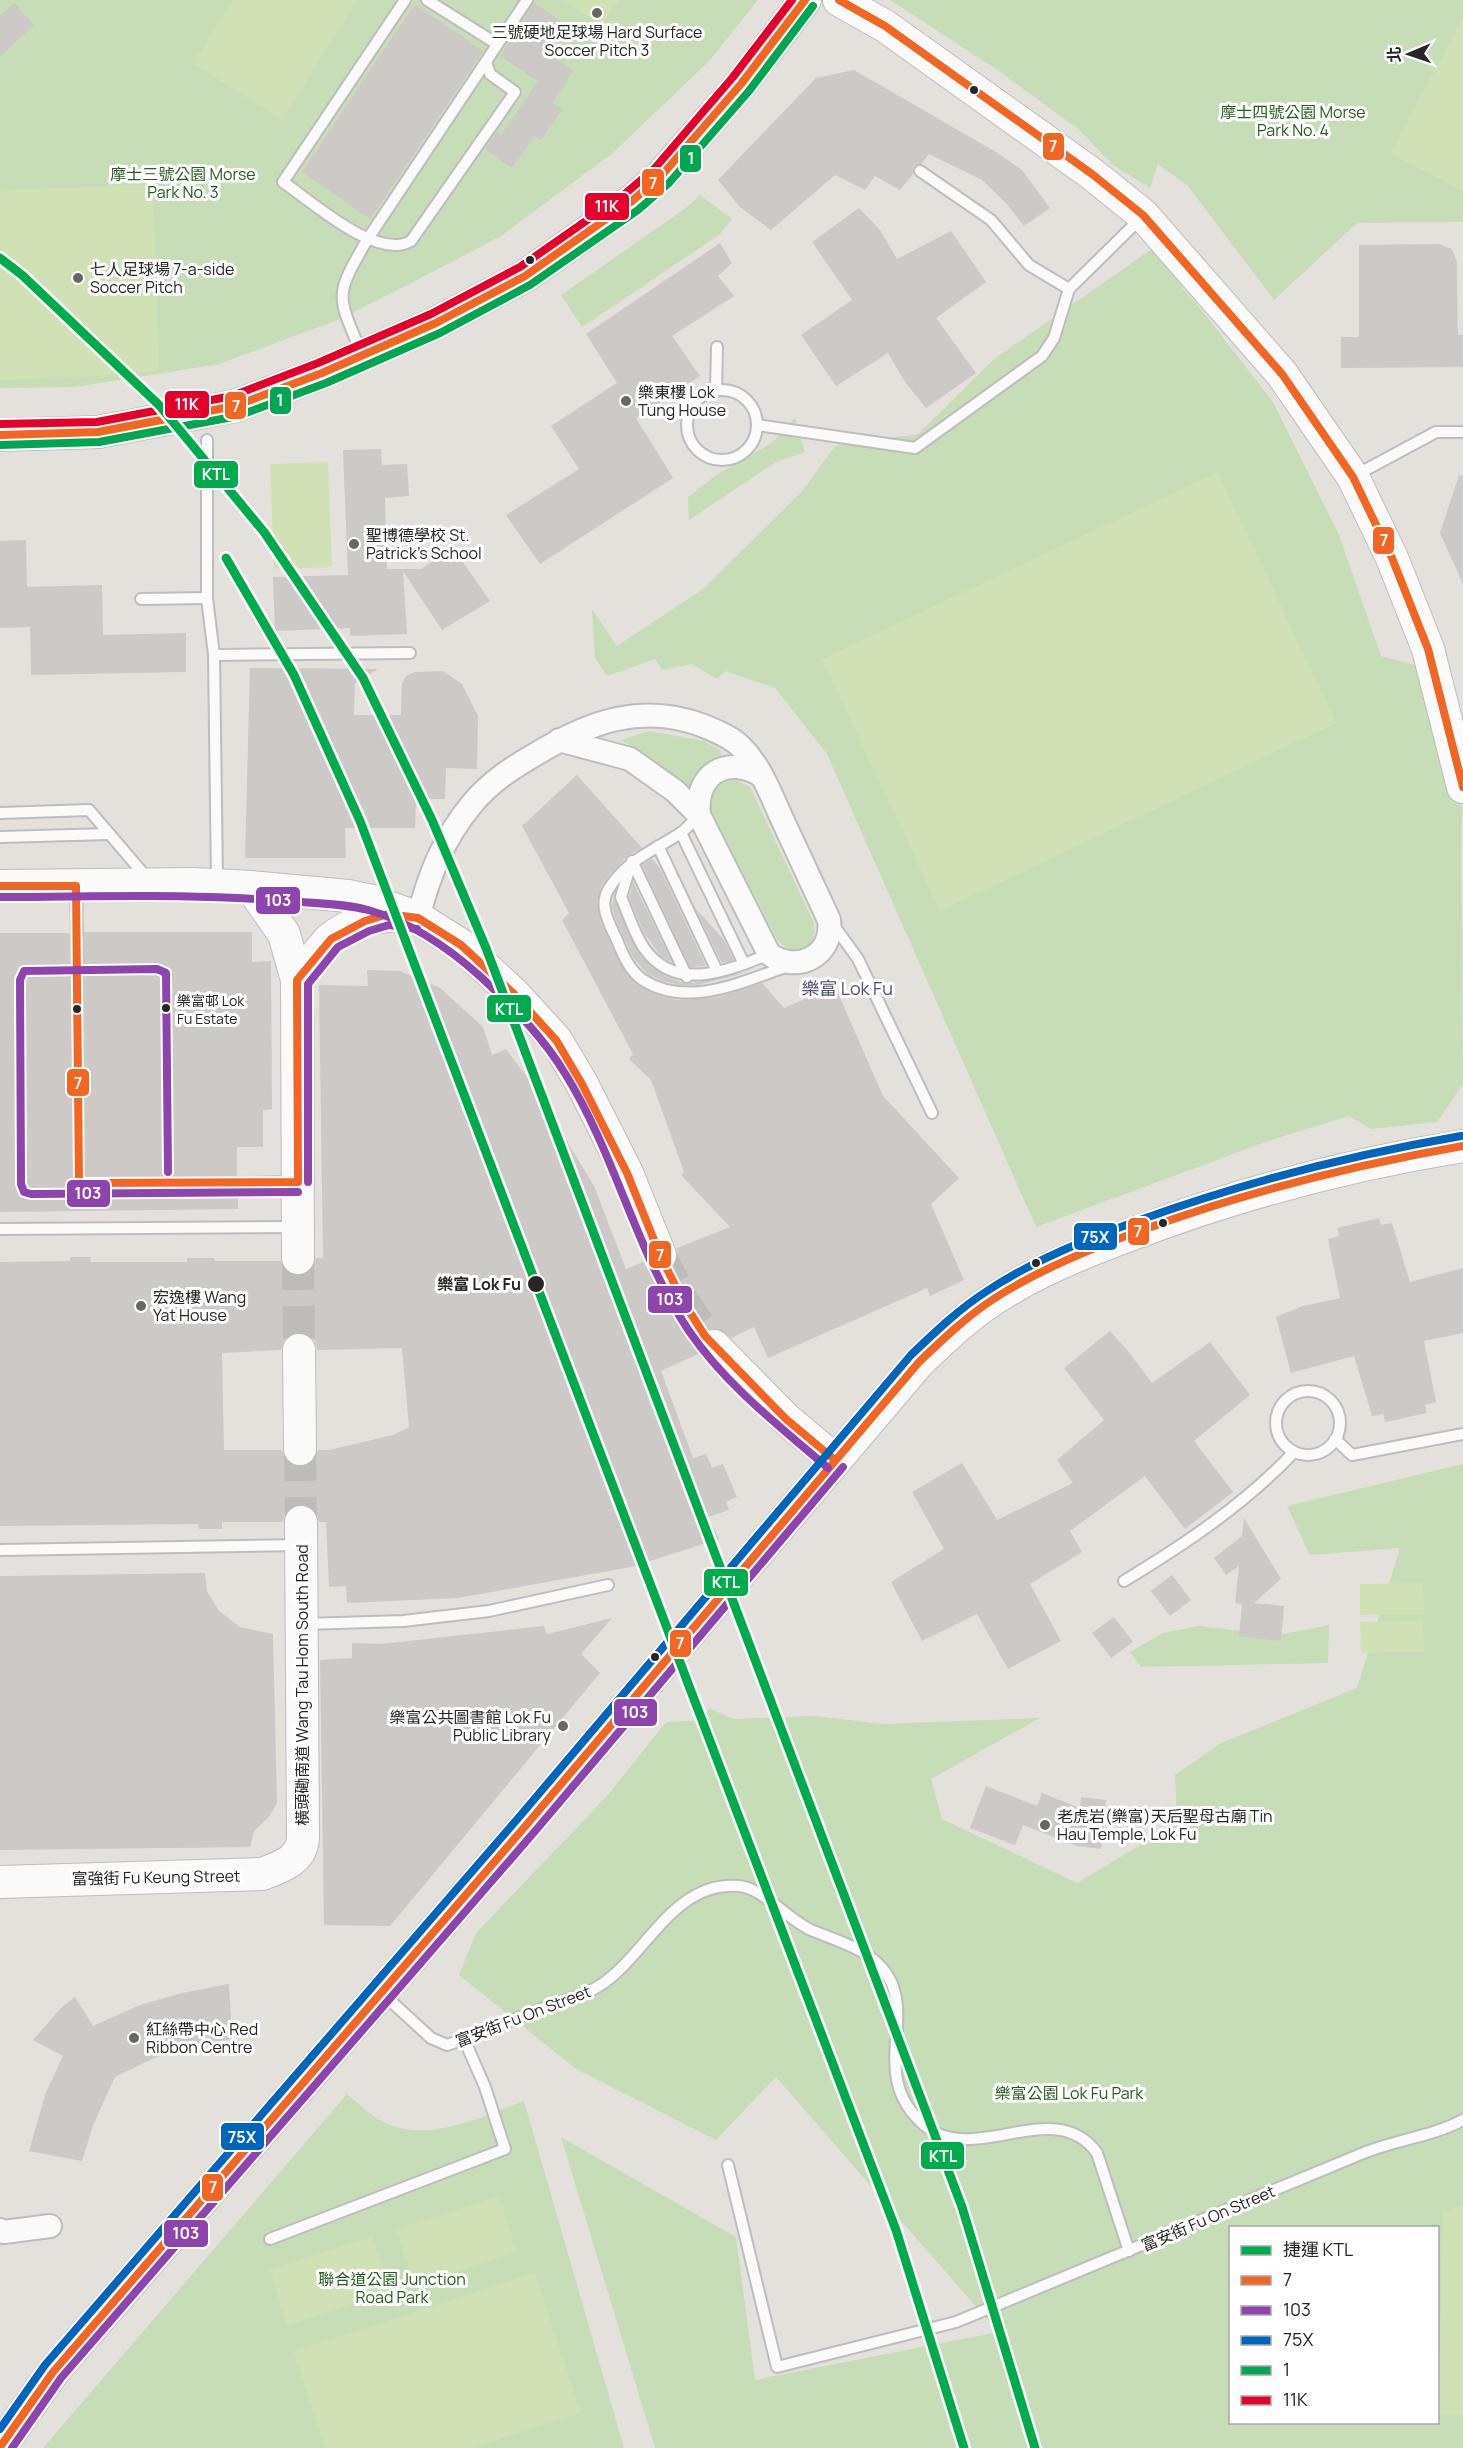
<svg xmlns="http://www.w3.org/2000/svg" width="1463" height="2448" font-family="Manrope,'Noto Sans TC',sans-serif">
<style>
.green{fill:#c6ddb8;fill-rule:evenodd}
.pitch{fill:#d0e1b6}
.building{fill:#ccc9c6;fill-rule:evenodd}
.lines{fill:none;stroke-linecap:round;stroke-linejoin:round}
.secondary-tunnel{stroke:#bebcb8;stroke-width:32;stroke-dasharray:32 16;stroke-linecap:butt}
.lane-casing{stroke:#bebdbd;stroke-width:14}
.street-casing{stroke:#bebdbd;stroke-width:26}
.secondary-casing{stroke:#bebdbd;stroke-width:34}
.lane{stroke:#fbfafa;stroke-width:10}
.street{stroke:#fbfafa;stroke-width:22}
.secondary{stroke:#fbfafa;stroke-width:32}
.bus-1-casing{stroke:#fff;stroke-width:12}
.bus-2-casing{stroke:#fff;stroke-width:12}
.bus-3-casing{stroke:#fff;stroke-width:12}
.bus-4-casing{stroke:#fff;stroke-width:12}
.bus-5-casing{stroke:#fff;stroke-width:12}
.bus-1{stroke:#f26522;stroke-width:8}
.bus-2{stroke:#8e44ad;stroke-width:8}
.bus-3{stroke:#0065bd;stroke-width:8}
.bus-4{stroke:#00a651;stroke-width:8}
.bus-5{stroke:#e4002b;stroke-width:8}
.metro-1-casing{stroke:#fff;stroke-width:14}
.metro-1{stroke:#00ab4e;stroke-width:9}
.poi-dot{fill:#686766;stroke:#fff;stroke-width:2}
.bus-dot{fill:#262626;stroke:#fff;stroke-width:2}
.labels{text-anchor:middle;stroke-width:6;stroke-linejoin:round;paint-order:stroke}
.bus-label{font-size:14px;fill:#262626;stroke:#fff;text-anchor:start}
.poi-label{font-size:16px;fill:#262626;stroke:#fff;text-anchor:start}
.park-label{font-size:16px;fill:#2a5b1f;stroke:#fff}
.stop-label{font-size:16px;font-weight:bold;fill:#262626;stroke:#fff;text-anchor:end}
.street-label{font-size:16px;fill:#262626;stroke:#fff}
.neighbourhood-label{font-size:18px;fill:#4c5272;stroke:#fff}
.line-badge{stroke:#fff;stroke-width:2}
.badge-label{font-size:16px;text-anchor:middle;font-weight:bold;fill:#fff}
</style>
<rect width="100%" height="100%" fill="#e4e1dc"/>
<g class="green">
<path d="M0,0H758L710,60L613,153L501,236L392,293L335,321L219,364L75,387L0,388Z"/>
<path d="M890,0H1463V222L1357,223L1274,300L1188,186L1158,164L1150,188L1113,165L1078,129L999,71Z"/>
<path d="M700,195L732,219L719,235L582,327L561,295L686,208Z"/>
<path d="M1152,249L1206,259L1182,288L1193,299L1273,402L1339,535L1381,656L1419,666L1463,714L1461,858L1463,1084L1437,1122L1371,1129L1349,1116L1271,1140L1036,1227L827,754L775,688L725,671L717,679L692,664L662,670L655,659L607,676L595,658L592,609L617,646L703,589L803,490L835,446L918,434L994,359Z"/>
<path d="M795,418L805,452L776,462L689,520L688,497L718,474L772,443Z"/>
<path d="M649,731L704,741L720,750L722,761L687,794L655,762L621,740Z"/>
<path d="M736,780L750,787L813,921C819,939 808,953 789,950L777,940L712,813C706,795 717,781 736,780Z"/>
<path d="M1463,1464V2448H655L561,2137L736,2237L755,2380L998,2332L776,2077L716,2140L576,2069L459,1975L476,1933L607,1796L666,1722L703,1720L709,1708L733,1719L814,1716L883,1724L1040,1718L931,1779L942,1819L1077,1883L1177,1823L1175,1775L1221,1743L1357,1688L1400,1548L1310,1555L1287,1506ZM1230,2228H1438V2422H1230Z"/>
<path d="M1329,1625L1328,1663L1141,1667L1130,1652L1163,1633L1198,1626L1278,1635Z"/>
<path d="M347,2094C356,2101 366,2111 376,2118C423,2147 478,2118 524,2101L624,2448H43Z"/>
</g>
<g class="pitch">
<path d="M233,0H357L282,120L193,63Z"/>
<path d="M564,0H619L602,26Z"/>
<path d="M1463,18V191L1390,153Z"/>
<path d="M153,185L159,371L101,376L0,380V190Z"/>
<path d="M328,462L332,567L274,569L270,464Z"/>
<path d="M1218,472L1336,723L940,911L822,659Z"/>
<path d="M1423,1583L1424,1614L1360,1615V1584Z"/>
<path d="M1423,1621L1424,1652L1361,1653L1360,1622Z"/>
<path d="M499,2196L517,2252L414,2285L396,2229Z"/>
<path d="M1463,2205V2415H1438L1443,2212Z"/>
<path d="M373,2237L390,2292L287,2325L270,2269Z"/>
<path d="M535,2273L581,2413L473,2448H325L294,2351Z"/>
</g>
<g class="building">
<path d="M14,3L34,25L0,56V16Z"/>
<path d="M534,3L568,26L549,55L573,70L553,103L562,109L541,140L535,136L512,168L485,149L497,131L501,135L538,81L500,56Z"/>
<path d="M415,4L483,51L370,219L302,172Z"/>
<path d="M854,70L996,152L1022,170L1050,208L1024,226L1006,203L982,180L929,154L921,164L914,166L913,174L900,190L875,176L865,190L835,175L771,230L740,207L718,180L816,78Z"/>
<path d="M859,208L880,230L897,259L951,231L986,282L936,318L976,373L926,408L905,382L888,353L836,386L801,335L852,300L812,242Z"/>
<path d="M720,243L732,263L718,276L734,296L672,336L700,376L636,418L673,478L540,564L506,515L579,469L551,426L617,383L586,334Z"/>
<path d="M1439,244L1452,249L1457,262L1458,335H1463V367L1341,368V337H1359V245Z"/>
<path d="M381,449L382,465L407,464L409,496L385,498L387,569H421L453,548L490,601L442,630L403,571L407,634L350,636V628L275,631L273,577L348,575L343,450Z"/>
<path d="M1459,475L1463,476V584L1440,533Z"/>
<path d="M26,540L27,587L102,585L103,635L186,633V672L31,675L30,627L0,628V541Z"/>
<path d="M250,668L378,669L355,683L354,715H401L402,684L406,676L415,672L443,671L462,684L478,716L477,769L446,768L445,799H416L415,828H345L346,858H245Z"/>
<path d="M577,775L642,848L628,855L609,875L601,887L597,901L601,923L628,976L639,986L657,995L678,1000L718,997L762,983L784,1008L835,986L883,1096L959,1178L931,1204L964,1280L930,1296L927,1288L768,1358L754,1327L731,1338L718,1329H710L702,1333L697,1342L698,1354L661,1371L693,1458L706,1454L712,1468L723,1464L737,1497L726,1502L729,1510L708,1517L719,1539L631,1567L458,1598L347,1603L346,1586L329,1587L326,1522H319L316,1512L310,1507L301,1504L291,1507L285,1514L283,1522H222V1529H199L198,1524L0,1526V1262L70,1261V1257H90L91,1262H187V1258H214L215,1261H281L289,1273L299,1276L308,1273L313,1267L316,1258H323L319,985L368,986L367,970L400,971L440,988L483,1027L492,1055L506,1049L531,1082L594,1186L626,1269L643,1262L648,1269L657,1273L667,1271L674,1266L678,1258L677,1248L730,1227L681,1175L684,1172L651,1080L629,1059L633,1054L562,920L569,913L522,826ZM298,1332L308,1335L315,1341L317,1350L402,1348L409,1427L393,1435L329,1450H318L310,1464L301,1467L291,1464L285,1459L282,1450H224L222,1353L281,1350L284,1341L289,1335Z"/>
<path d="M652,859L660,868L706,966L690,967L642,865Z"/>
<path d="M633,882L672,962L661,956L644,933L629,897Z"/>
<path d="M614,896L638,952L651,967L667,977L687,984L752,971L697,985H679L663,981L647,974L633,957L617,923L612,907Z"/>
<path d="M695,908L724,940L734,960L722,963Z"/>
<path d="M84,932H252V962L271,961L272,1109L263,1110V1147H237V1175L230,1183L231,1187L238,1190V1209L0,1212V933H69L71,937L77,940L81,939Z"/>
<path d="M1379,1218L1381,1225L1392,1223L1410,1282L1463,1268V1333L1424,1341L1436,1402L1425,1405L1427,1413L1385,1422L1383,1414L1372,1416L1354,1356L1291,1373L1276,1317L1303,1306L1340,1298L1328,1239L1339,1236L1337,1228Z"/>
<path d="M1110,1331L1128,1351L1152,1383L1210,1342L1250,1395L1194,1441L1233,1492L1185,1529L1145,1476L1070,1531L1082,1552L1030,1584L1061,1641L1008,1669L977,1614L922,1641L891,1582L944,1549L912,1492L962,1463L997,1520L1073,1483L1057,1460L1104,1420L1064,1368Z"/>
<path d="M1244,1518L1281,1579L1254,1603L1284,1606L1281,1641L1239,1636L1242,1604L1235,1603L1239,1566L1226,1575L1214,1558L1242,1536Z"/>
<path d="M205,1573L207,1591L219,1611L240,1627L273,1634L277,1803L269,1817L254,1831L250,1847L0,1850V1576Z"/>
<path d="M1172,1575L1191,1600L1170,1616L1151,1591Z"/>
<path d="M1114,1617L1133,1642L1111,1658L1092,1633Z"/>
<path d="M612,1618L581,1654L600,1673L390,1926L324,1925L320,1660L352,1658V1643L381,1644L544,1626L547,1634Z"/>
<path d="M986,1786L1037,1806L1042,1793L1080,1808L1081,1797L1106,1800L1101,1849L1077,1846L1023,1825L1015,1845L970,1828Z"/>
<path d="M229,1984L232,2039L184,2048L154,2058L115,2077L93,2125L82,2161L29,2151L46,2092L63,2056L33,2040L62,2007L75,1997L93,2026L140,2005L182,1993Z"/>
</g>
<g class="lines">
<g class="secondary-tunnel">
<path d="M660,1255L684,1303L714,1346"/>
<path d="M298,1258L299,1350"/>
<path d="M300,1449L301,1522"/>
</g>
<g class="lane-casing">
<g id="lane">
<path d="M405,0L283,182C311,201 377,261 411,241L515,92L490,74L486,62"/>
<path d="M427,0L497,44"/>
<path d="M920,171L991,220L1029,265L1069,289"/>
<path d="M361,352C336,293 335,296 367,240L527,0"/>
<circle cx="722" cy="425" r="35"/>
<path d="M716,391L717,347"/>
<path d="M757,425L915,448L1042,356L1054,338L1069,289L1141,218"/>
<path d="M207,440V598L214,655L217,881"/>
<path d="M1356,475L1436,432H1463"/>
<path d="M141,599L207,598"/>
<path d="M214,655L410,653"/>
<path d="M0,813L89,810L148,879"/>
<path d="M699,815C693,821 687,829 679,834C653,851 625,861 608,890C599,906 609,923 616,938C622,952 629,971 643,980C688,1009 744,981 788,966"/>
<path d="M681,833L744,964"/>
<path d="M0,837L109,834"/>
<path d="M658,846L717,971"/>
<path d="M632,861L687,977"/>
<path d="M630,867L621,897C628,913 634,933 644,948C675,993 728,971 769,954"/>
<path d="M76,888L77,933"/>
<path d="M832,923L858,959L932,1113"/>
<path d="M237,1183L294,1182"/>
<path d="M0,1229L297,1227"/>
<circle cx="1308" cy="1423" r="32"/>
<path d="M1335,1439L1352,1455L1463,1434"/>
<path d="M0,1550L300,1545"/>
<path d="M1124,1581C1185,1544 1245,1504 1294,1452"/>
<path d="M304,1624L403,1621L489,1611L608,1585"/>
<path d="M384,1995L431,2038L447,2045L464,2039C495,2027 526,2015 557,2003C571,1998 587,1994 599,1986C646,1957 673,1880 739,1886C763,1888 787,1919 811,1930C837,1941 873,1950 888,1976C915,2021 869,2077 924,2125C973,2168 1055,2094 1097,2153L1129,2251"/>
<path d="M728,2165L777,2367L956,2322L1361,2154C1394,2140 1431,2137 1463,2120"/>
<path d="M270,2239L505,2149L485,2087L464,2039"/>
</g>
</g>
<g class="street-casing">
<g id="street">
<path d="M699,815C694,774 728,754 762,776"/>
<path d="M418,918C429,875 443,839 472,804C490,782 512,768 536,754C589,722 643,702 704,726C716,731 731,737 740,746C761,766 771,795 783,821C798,854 814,887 829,920C834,956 797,974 769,954L699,815L675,791L630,759L559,740"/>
<path d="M0,2230L4,2232L50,2226"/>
</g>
</g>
<g class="secondary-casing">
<g id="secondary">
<path d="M839,0L885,26L1092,174L1143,215L1282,374L1353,477L1392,558L1428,649L1463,787"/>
<path d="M0,435L98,432L235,406L322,373L436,323L525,276L632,201L662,175L741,84L805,0"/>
<path d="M0,886L193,884L251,887L348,896L372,901L418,918L461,945L514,994L556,1040L582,1084L627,1173L660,1255"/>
<path d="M251,887L284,934L297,980L298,1258"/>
<path d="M297,980C308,967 318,951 330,939C349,923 381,913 405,916"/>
<path d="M714,1346L786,1419L835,1460"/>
<path d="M299,1350L300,1449"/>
<path d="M0,1882L262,1874C281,1867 302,1860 303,1838L301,1522"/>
<path d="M0,2447L53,2372L528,1823L919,1362C943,1339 967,1316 995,1298C1039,1270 1086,1251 1135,1233C1241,1193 1351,1164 1463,1146"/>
</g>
</g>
<use href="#lane" class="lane"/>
<use href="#street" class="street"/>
<use href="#secondary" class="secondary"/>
<g class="bus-1-casing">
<g id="bus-1">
<path d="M839,0L885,26L1092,174L1143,215L1282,374L1353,477L1392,558L1428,649L1463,787"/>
<path d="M0,435L98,432L235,406L322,373L436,323L525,276L632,201L662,175L741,84L805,0"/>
<path d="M0,886H76L79,1183L298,1182L297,980L331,939L365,921L388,914L418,918L461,945L514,994L556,1040L582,1084L627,1173L660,1255L684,1303L705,1336L786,1419L835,1460"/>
<path d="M0,2447L53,2372L528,1823L919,1362C943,1339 967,1316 995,1298C1042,1268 1095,1247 1148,1228C1250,1191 1355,1165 1463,1146"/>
</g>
</g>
<g class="bus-2-casing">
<g id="bus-2">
<path d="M0,897C95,897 190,893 285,901C312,903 341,903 368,910C412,922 449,948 482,978C514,1008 543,1037 566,1075C616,1156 636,1252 689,1331C726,1385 779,1426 828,1468"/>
<path d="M168,1172L166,973L157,969L24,971L20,980L21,1184L24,1192L31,1194L298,1192"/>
<path d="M308,1182V984L338,947L369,931L389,925L417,929"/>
<path d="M12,2448L61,2378L536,1830L843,1467"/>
</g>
</g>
<g class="bus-3-casing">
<path id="bus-3" d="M0,2429L45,2365L520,1816L911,1355C935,1332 959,1309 987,1291C1034,1260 1087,1239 1140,1220C1245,1182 1351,1155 1461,1136"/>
</g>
<g class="bus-4-casing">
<path id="bus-4" d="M0,445L99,442L238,416L326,383L440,333L530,285L638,210L669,183L749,91L813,6"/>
</g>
<g class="bus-5-casing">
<path id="bus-5" d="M0,424L97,422L232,396L318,363L431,314L520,267L626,193L655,168L733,77L792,0"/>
</g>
<use href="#bus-1" class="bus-1"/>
<use href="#bus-2" class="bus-2"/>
<use href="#bus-3" class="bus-3"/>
<use href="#bus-4" class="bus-4"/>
<use href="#bus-5" class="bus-5"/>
<g class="metro-1-casing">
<g id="metro-1">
<path d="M0,258L22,275L159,405L264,532L363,678L432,820L486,948L962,2207L1035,2448"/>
<path d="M226,558L294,675L360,821L896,2230L964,2448"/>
</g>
</g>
<use href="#metro-1" class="metro-1"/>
</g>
<g class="poi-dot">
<circle cx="597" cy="13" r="6"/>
<circle cx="78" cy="278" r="6"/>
<circle cx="626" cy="401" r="6"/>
<circle cx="354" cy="544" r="6"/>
<circle cx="141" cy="1306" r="6"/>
<circle cx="563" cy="1726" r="6"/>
<circle cx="1045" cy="1825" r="6"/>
<circle cx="134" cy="2038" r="6"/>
</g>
<g class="bus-dot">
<circle cx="974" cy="90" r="5"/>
<circle cx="530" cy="260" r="5"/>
<circle cx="166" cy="1008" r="5"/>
<circle cx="77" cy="1009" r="5"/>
<circle cx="1163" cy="1223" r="5"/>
<circle cx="1036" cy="1263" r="5"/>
<circle cx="536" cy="1284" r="9"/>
<circle cx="655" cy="1657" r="5"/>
</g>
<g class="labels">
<g class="bus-label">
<text x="177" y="1006">樂富邨 Lok<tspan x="177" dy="18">Fu Estate</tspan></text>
</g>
<g class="poi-label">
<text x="597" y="38" text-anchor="middle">三號硬地足球場 Hard Surface<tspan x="597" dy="18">Soccer Pitch 3</tspan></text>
<text x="90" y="275">七人足球場 7-a-side<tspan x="90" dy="18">Soccer Pitch</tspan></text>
<text x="638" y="398">樂東樓 Lok<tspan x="638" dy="18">Tung House</tspan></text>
<text x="366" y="541">聖博德學校 St.<tspan x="366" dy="18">Patrick's School</tspan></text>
<text x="153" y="1303">宏逸樓 Wang<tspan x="153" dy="18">Yat House</tspan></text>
<text x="551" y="1723" text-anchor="end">樂富公共圖書館 Lok Fu<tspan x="551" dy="18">Public Library</tspan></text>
<text x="1057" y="1822">老虎岩(樂富)天后聖母古廟 Tin<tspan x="1057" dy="18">Hau Temple, Lok Fu</tspan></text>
<text x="146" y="2035">紅絲帶中心 Red<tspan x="146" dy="18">Ribbon Centre</tspan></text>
</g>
<g class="park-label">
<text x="1293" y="118">摩士四號公園 Morse<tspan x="1293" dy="18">Park No. 4</tspan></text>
<text x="183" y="180">摩士三號公園 Morse<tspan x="183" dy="18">Park No. 3</tspan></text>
<text x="1069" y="2099">樂富公園 Lok Fu Park</text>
<text x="392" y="2285">聯合道公園 Junction<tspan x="392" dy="18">Road Park</tspan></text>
</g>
<g class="stop-label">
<text x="521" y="1290">樂富 Lok Fu</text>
</g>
<g class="street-label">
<text transform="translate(302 1685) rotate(-90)" y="6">橫頭磡南道 Wang Tau Hom South Road</text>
<text transform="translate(156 1877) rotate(-1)" y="6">富強街 Fu Keung Street</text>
<text transform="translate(523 2016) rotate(-21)" y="6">富安街 Fu On Street</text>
<text transform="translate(1208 2218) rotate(-23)" y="6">富安街 Fu On Street</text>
</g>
<g class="neighbourhood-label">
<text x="847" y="995">樂富 Lok Fu</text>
</g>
</g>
<g class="line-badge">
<rect x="1042" y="132" width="23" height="29" rx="6" fill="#f26522"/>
<rect x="679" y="144" width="23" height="29" rx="6" fill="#00a651"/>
<rect x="641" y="168" width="24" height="29" rx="6" fill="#f26522"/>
<rect x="584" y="192" width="46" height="29" rx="6" fill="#e4002b"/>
<rect x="269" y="386" width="23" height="29" rx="6" fill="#00a651"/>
<rect x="164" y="390" width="46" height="29" rx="6" fill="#e4002b"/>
<rect x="224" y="391" width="23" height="29" rx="6" fill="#f26522"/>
<rect x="193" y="460" width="46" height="29" rx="6" fill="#00ab4e"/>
<rect x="1372" y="526" width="23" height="29" rx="6" fill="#f26522"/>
<rect x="255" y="886" width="46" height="29" rx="6" fill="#8e44ad"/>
<rect x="486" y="994" width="46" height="29" rx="6" fill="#00ab4e"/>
<rect x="66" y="1068" width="24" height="29" rx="6" fill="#f26522"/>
<rect x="66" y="1179" width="45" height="29" rx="6" fill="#8e44ad"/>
<rect x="1127" y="1217" width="23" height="29" rx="6" fill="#f26522"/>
<rect x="1073" y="1222" width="45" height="29" rx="6" fill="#0065bd"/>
<rect x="648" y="1240" width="24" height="29" rx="6" fill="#f26522"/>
<rect x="647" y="1285" width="46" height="29" rx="6" fill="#8e44ad"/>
<rect x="703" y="1568" width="46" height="29" rx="6" fill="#00ab4e"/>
<rect x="669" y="1629" width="23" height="29" rx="6" fill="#f26522"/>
<rect x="613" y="1698" width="45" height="29" rx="6" fill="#8e44ad"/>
<rect x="220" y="2122" width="45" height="29" rx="6" fill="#0065bd"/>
<rect x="920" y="2141" width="45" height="29" rx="6" fill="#00ab4e"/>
<rect x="201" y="2173" width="23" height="29" rx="6" fill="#f26522"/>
<rect x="163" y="2219" width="46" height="29" rx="6" fill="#8e44ad"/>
</g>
<g class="badge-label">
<text x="1053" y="152">7</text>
<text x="691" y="164">1</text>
<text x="653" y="189">7</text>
<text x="607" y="212">11K</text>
<text x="280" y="406">1</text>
<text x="187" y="410">11K</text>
<text x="236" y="412">7</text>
<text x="216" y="480">KTL</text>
<text x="1384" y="546">7</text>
<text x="278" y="906">103</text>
<text x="509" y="1015">KTL</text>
<text x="78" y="1089">7</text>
<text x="88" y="1199">103</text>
<text x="1138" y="1237">7</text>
<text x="1095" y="1243">75X</text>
<text x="660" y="1261">7</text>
<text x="670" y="1305">103</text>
<text x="726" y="1588">KTL</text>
<text x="680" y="1649">7</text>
<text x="635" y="1718">103</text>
<text x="242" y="2143">75X</text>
<text x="943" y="2162">KTL</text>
<text x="213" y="2193">7</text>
<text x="186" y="2239">103</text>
</g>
<rect x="1229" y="2226" width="210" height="198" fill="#ffffff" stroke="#a8a8a8" stroke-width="1.5"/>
<rect x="1241" y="2246" width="30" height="9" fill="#00ab4e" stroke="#a8a8a8" stroke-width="1.5"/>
<text x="1283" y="2256" font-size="18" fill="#262626">捷運 KTL</text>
<rect x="1241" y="2276" width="30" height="9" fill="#f26522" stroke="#a8a8a8" stroke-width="1.5"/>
<text x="1283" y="2286" font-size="18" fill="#262626">7</text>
<rect x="1241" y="2306" width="30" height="9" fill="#8e44ad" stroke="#a8a8a8" stroke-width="1.5"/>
<text x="1283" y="2316" font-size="18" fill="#262626">103</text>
<rect x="1241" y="2336" width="30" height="9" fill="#0065bd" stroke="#a8a8a8" stroke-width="1.5"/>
<text x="1283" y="2346" font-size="18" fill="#262626">75X</text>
<rect x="1241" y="2366" width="30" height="9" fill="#00a651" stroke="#a8a8a8" stroke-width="1.5"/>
<text x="1283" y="2376" font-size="18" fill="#262626">1</text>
<rect x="1241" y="2396" width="30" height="9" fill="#e4002b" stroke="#a8a8a8" stroke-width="1.5"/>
<text x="1283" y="2406" font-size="18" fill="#262626">11K</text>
<g transform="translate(1409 54) rotate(268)" stroke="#ffffff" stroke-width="4.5" paint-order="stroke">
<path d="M0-4.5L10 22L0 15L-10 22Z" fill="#262626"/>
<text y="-9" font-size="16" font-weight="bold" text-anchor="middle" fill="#262626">北</text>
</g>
</svg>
